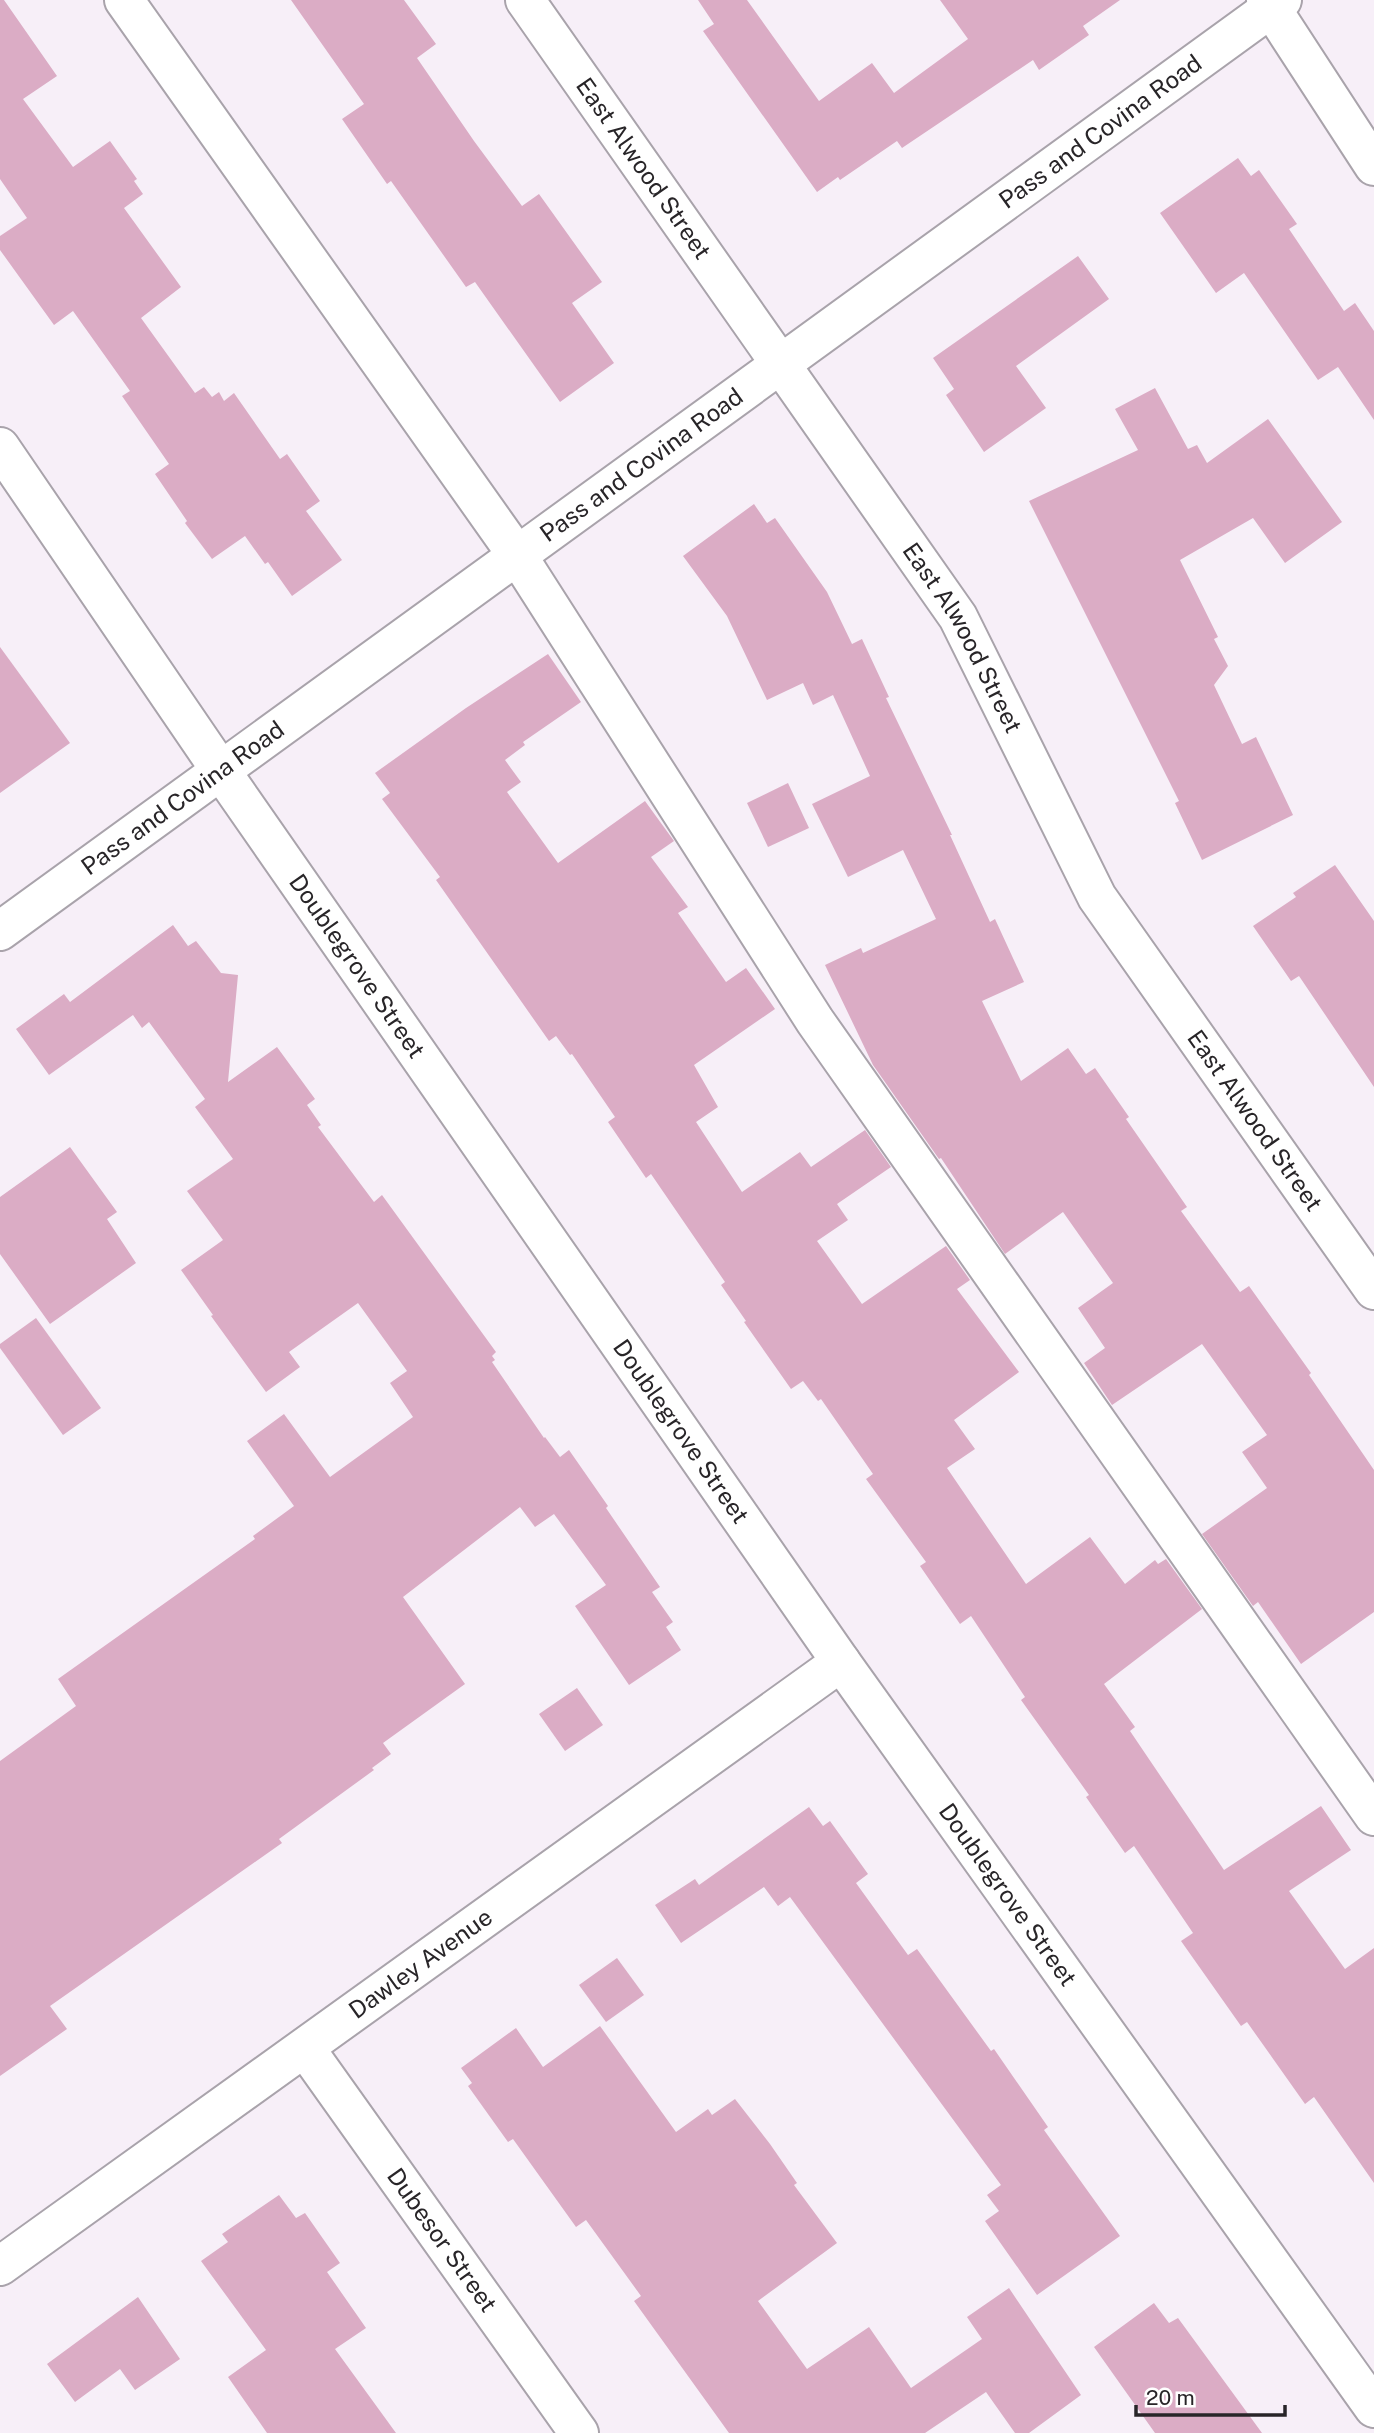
<svg xmlns="http://www.w3.org/2000/svg" width="1374" height="2433" font-family="'Public Sans',sans-serif">
<style>
.building{fill:#dbacc5}
.lines{fill:none;stroke-linecap:round;stroke-linejoin:round}
.minor-casing{stroke:#a9a3ab;stroke-width:42}
.minor{stroke:#fff;stroke-width:38}
.labels{text-anchor:middle;stroke-width:5;stroke-linejoin:round;paint-order:stroke}
.street-label{font-size:24px;fill:#282528;stroke:#fff}
</style>
<rect width="100%" height="100%" fill="#f7eff8"/>
<g class="building">
<path d="M0,0H4L57,76L23,99L73,167L110,141L137,179L134,181L143,194L124,208L181,287L141,318L195,393L204,387L212,397L219,392L224,401L234,393L280,459L287,454L320,501L306,511L342,560L292,596L268,562L265,564L245,536L212,559L185,523L187,521L155,474L169,464L122,396L130,391L73,311L54,325L0,250V236L27,218L0,179Z"/>
<path d="M291,0H404L436,44L417,58L474,141L522,206L539,194L602,282L572,303L614,363L560,402L475,282L466,287L391,181L387,184L342,119L364,104Z"/>
<path d="M698,0H747L819,101L872,63L894,93L968,39L940,0H1120L1083,26L1089,35L1039,70L1033,60L902,148L897,141L840,180L838,177L817,192L703,31L714,24Z"/>
<path d="M1238,158L1251,176L1259,170L1297,224L1289,229L1344,311L1355,303L1374,331V420L1338,367L1318,380L1244,273L1216,293L1160,213Z"/>
<path d="M1078,256L1109,299L1016,366L1046,408L984,452L946,395L954,389L933,358Z"/>
<path d="M1155,388L1188,449L1197,445L1207,463L1268,419L1342,522L1285,563L1253,518L1180,560L1218,637L1214,639L1228,666L1214,685L1242,744L1256,737L1293,815L1202,860L1175,803L1179,801L1029,501L1138,450L1115,409Z"/>
<path d="M754,504L767,523L775,518L827,592L852,644L862,639L889,697L886,698L952,835H950L990,922L995,919L1024,982L982,1001L1021,1081L1068,1048L1086,1074L1095,1068L1129,1117L1126,1119L1187,1207L1181,1211L1240,1292L1249,1286L1311,1373L1309,1375L1374,1470V1612L1301,1664L1258,1602L1253,1606L1202,1534L1267,1488L1242,1452L1267,1435L1202,1344L1112,1405L1084,1363L1105,1348L1078,1308L1113,1283L1063,1212L1005,1254L941,1158L939,1159L873,1065L825,965L861,948L863,953L936,919L903,850L848,877L812,804L870,776L833,695L813,705L803,683L767,700L727,616L683,556Z"/>
<path d="M0,647L70,743L0,793Z"/>
<path d="M548,654L581,702L523,742L525,745L505,760L521,782L507,792L558,863L645,801L674,841L651,857L688,907L678,913L726,982L746,968L775,1009L694,1065L718,1107L696,1122L742,1192L800,1152L811,1167L865,1130L891,1167L837,1204L848,1220L817,1241L862,1304L946,1246L970,1280L957,1289L1019,1372L954,1420L975,1449L947,1468L1026,1584L1090,1537L1125,1584L1155,1560L1158,1564L1166,1559L1202,1609L1104,1684L1135,1727L1130,1731L1224,1870L1321,1806L1351,1850L1289,1891L1345,1969L1374,1948V2183L1314,2097L1305,2104L1247,2022L1241,2026L1181,1941L1193,1933L1134,1846L1125,1853L1086,1797L1089,1795L1021,1700L1025,1697L971,1616L960,1624L920,1566L926,1562L866,1479L873,1474L821,1399L818,1401L803,1381L791,1389L744,1322L746,1321L721,1285L725,1282L651,1174L646,1178L608,1122L615,1117L572,1054L570,1055L556,1036L549,1041L436,880L440,877L382,799L390,793L375,773L466,708Z"/>
<path d="M788,783L809,828L768,847L747,803Z"/>
<path d="M1335,865L1374,921V1087L1299,976L1291,981L1253,926L1296,897L1293,893Z"/>
<path d="M173,925L188,946L196,941L221,973L238,975L228,1082L277,1047L315,1099L307,1105L321,1125L318,1127L374,1202L382,1195L496,1352L492,1356L495,1360L492,1362L544,1438L545,1437L560,1457L569,1450L608,1506L606,1508L660,1587L652,1592L673,1622L666,1627L681,1650L629,1685L575,1606L606,1585L554,1514L535,1527L520,1507L403,1597L465,1684L383,1743L391,1754L372,1768L374,1770L279,1839L282,1843L50,2006L67,2029L0,2076V1761L76,1706L58,1679L255,1539L253,1536L294,1506L247,1441L284,1414L330,1477L413,1417L390,1383L407,1371L358,1303L289,1352L300,1367L266,1392L211,1316L213,1315L181,1270L223,1240L187,1191L233,1159L195,1107L205,1099L149,1022L142,1028L133,1015L49,1075L16,1029L64,994L70,1002Z"/>
<path d="M70,1147L117,1212L107,1219L136,1263L50,1324L0,1254V1197Z"/>
<path d="M36,1318L101,1408L63,1435L0,1348V1344Z"/>
<path d="M577,1688L603,1725L565,1751L539,1714Z"/>
<path d="M809,1807L823,1826L830,1821L868,1874L856,1883L908,1955L917,1949L991,2051L994,2049L1048,2127L1044,2130L1120,2236L1037,2295L985,2221L999,2211L987,2195L1001,2185L790,1897L778,1906L764,1887L681,1943L655,1905L695,1879L699,1885Z"/>
<path d="M617,1958L644,1995L606,2022L579,1985Z"/>
<path d="M600,2026L676,2132L708,2109L712,2115L735,2099L770,2144L797,2183L794,2185L837,2243L758,2301L807,2369L869,2327L911,2388L982,2339L967,2317L1009,2288L1081,2395L1029,2433H1015L986,2392L925,2433H729L634,2301L641,2296L586,2220L576,2227L513,2139L508,2142L468,2086L472,2083L461,2068L516,2028L543,2067Z"/>
<path d="M279,2195L296,2218L305,2213L340,2263L327,2272L366,2328L335,2349L396,2433H267L228,2377L266,2350L201,2261L228,2242L222,2234Z"/>
<path d="M138,2297L180,2359L135,2390L120,2369L75,2402L47,2364Z"/>
<path d="M1154,2303L1169,2323L1178,2318L1262,2433H1155L1094,2347Z"/>
</g>
<g class="lines">
<g class="minor-casing">
<g id="minor">
<path d="M124,0L517,555L815,1021L1374,1816"/>
<path id="s1" d="M525,0L958,617L1097,897L1374,1290"/>
<path d="M1266,0L1374,166"/>
<path id="s2" d="M0,447L221,771L841,1662L1374,2408"/>
<path id="s3" d="M0,931L1282,0"/>
<path id="s4" d="M305,2048L579,2433"/>
<path id="s5" d="M0,2266L841,1662"/>
</g>
</g>
<use href="#minor" class="minor"/>
</g>
<g class="labels">
<g class="street-label">
<text dy="8" stroke="none"><textPath href="#s3" startOffset="1360">Pass and Covina Road</textPath></text>
<text dy="8" stroke="none"><textPath href="#s1" startOffset="206">East Alwood Street</textPath></text>
<text dy="8" stroke="none"><textPath href="#s3" startOffset="793">Pass and Covina Road</textPath></text>
<text dy="8" stroke="none"><textPath href="#s1" startOffset="774">East Alwood Street</textPath></text>
<text dy="8" stroke="none"><textPath href="#s3" startOffset="226">Pass and Covina Road</textPath></text>
<text dy="8" stroke="none"><textPath href="#s2" startOffset="630">Doublegrove Street</textPath></text>
<text dy="8" stroke="none"><textPath href="#s1" startOffset="1340">East Alwood Street</textPath></text>
<text dy="8" stroke="none"><textPath href="#s2" startOffset="1197">Doublegrove Street</textPath></text>
<text dy="8" stroke="none"><textPath href="#s2" startOffset="1764">Doublegrove Street</textPath></text>
<text dy="8" stroke="none"><textPath href="#s5" startOffset="518">Dawley Avenue</textPath></text>
<text dy="8" stroke="none"><textPath href="#s4" startOffset="236">Dubesor Street</textPath></text>
</g>
</g>
<path d="M1136 2405v10h149v-10" fill="none" stroke="#282528" stroke-width="3.5"/>
<text x="1146" y="2405" font-size="21" fill="#282528" stroke="#ffffff" stroke-width="5" paint-order="stroke">20 m</text>
</svg>
